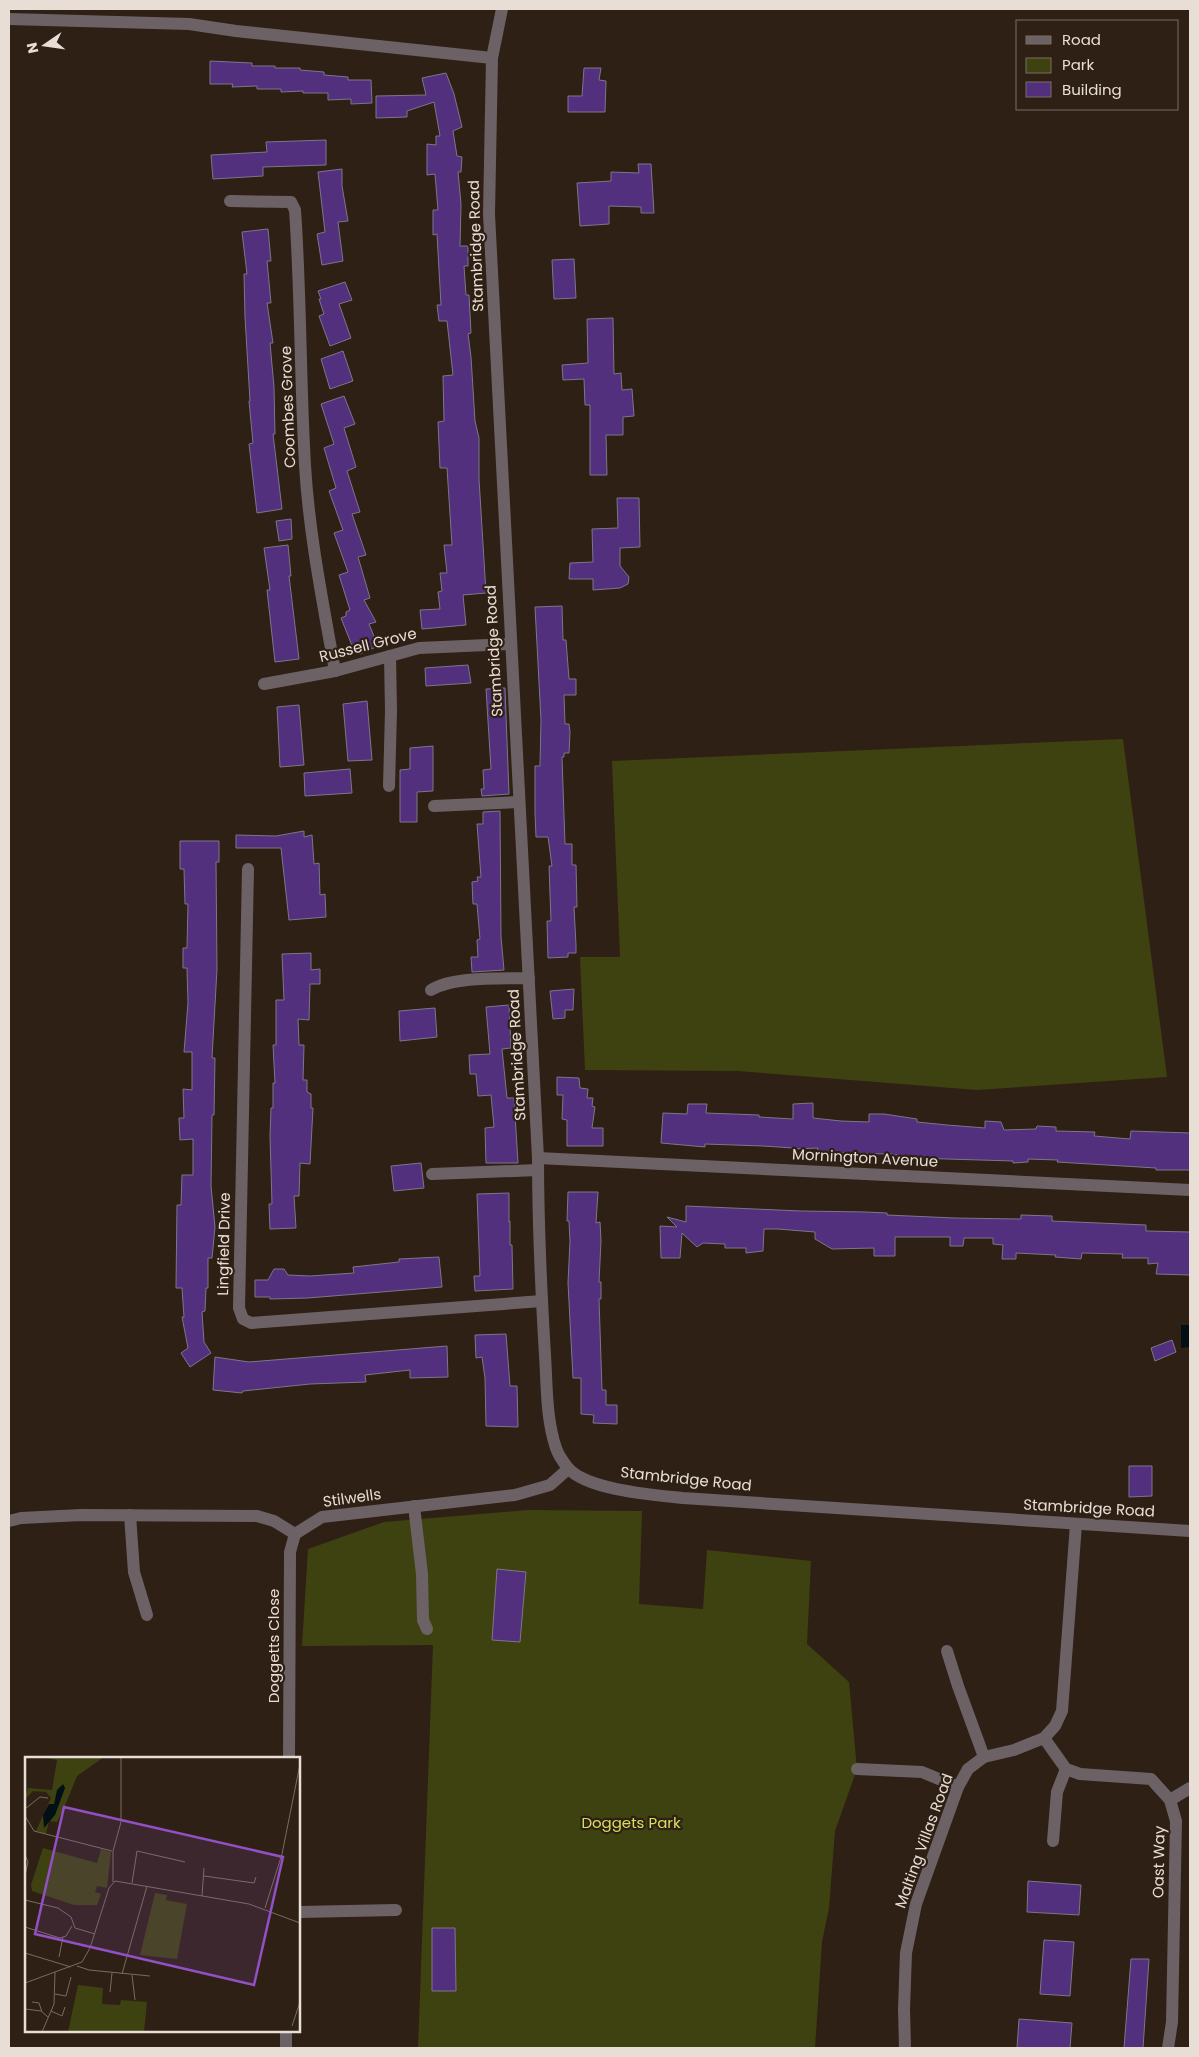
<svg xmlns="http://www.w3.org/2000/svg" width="1199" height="2057" font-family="Poppins,sans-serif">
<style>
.green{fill:#3e4211}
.water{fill:#020f15}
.building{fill:#52307d;stroke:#7c7689}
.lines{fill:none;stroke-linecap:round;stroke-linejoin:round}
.minor{stroke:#6c6266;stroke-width:12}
.labels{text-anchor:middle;stroke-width:4.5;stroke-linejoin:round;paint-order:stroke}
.street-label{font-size:15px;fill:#e8ded6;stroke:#2e2014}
.park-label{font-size:15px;fill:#d5e15b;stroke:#2e2014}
.inset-road{fill:none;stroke:#786c62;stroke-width:1}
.view{fill:#9150c4;fill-opacity:0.15;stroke:#9150c4;stroke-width:2.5}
.inset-edge{fill:none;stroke:#e8ded6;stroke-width:2.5}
</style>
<rect width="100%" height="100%" fill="#2e2014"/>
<g class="green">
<path d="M1123,739L1167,1077L977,1090L738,1071L585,1070L580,957H620L612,761Z"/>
<path d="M528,1510L642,1511L639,1604L703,1609L707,1550L811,1561L807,1644L849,1682L857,1769L835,1831L829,1908L822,1942L815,2048H418L433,1645L302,1646L308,1549L384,1522Z"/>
</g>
<path class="water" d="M1181,1325H1190V1347L1181,1348Z"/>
<g class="building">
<path d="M210,61L252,63V66H275V68H300V70L324,72V75L348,77V80H371L372,103L351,104V99L328,100V93H303V91L281,92V89H257V86L232,87L233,84H210Z"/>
<path d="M584,68H601L599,80L606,81L605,112H568V96H582Z"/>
<path d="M446,73L454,94L462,127L453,131L457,156L462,157L461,172H458L461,204L460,246H468V266H464L466,295H469L471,333L468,334L471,357L475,421L479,438V479L486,593L463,595L466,625L422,629L420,610L440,609L438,592L442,591L440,573H447L444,545H452L447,468H440L438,422L444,421L443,376L453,375L447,321H439L437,305H441L437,234L433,235V210H438L435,174L427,175V144L436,145V136H440L434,102L407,111V117L376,118V96L426,95L422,78Z"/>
<path d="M326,140V165L263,167V176L213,179L211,155L267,152L266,142Z"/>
<path d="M638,164H651L654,213H641V207L609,206V224L580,226L577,183L611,181V172L639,173Z"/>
<path d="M342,169V186L348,221L338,222L343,261L322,265L317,234L325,232L318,172Z"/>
<path d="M268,229L271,261H267L271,303H267L273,343H270L274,387L275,434H273L282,509L257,513L249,444L253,443L249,401H250L245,317L244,274H247L242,232Z"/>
<path d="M574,259L576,298L554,299L552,260Z"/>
<path d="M345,282L352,300L339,304L351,338L330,346L319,316L324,314L319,299H321L318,291Z"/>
<path d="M613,318L614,374L621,373L622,390L632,389L634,416L623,417V435H606L607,475H590V405H585L584,379L563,380L562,365L588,363L587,319Z"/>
<path d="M343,351L353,381L330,389L321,359Z"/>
<path d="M344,396L355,424L344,428L356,467L347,471L360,512L352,514L366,555L358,557L370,598L364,600L376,622L369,624L378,646L360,654L356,647L353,648L341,618L346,616V612L350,610L339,575L348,572L334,533L343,530L329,491L336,488L324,448L334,444L321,404Z"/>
<path d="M617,498H639L640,547L620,548V566L629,577L628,584L620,588L593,590V579H569L570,563L593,562L592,529L618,528Z"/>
<path d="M291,519L292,539L279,541L276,521Z"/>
<path d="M288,545L291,576H289L299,659L275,662L267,590H270L264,548Z"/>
<path d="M562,606L563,640H566L569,679H576V695H564L565,724H569L570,732L569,753H564V757H562L565,844H572V865H576L577,907H574L576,945V953H568V957L548,958L547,921H551L549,866H552L548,837H536L535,813V766H540L541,720L535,607Z"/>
<path d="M468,665L471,683L426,686L425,668Z"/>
<path d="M505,688L509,794L482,796L481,789H484L483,770L491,769L486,689Z"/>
<path d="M367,701L372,760L348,761L343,704Z"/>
<path d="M299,705L304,765L280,767L277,707Z"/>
<path d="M433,746V791L417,792V822H400V770L410,769V748Z"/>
<path d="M350,769L352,793L305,796L304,773Z"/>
<path d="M500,811L501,937L504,970L472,972L471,957H478L477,940L480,939L477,904H473L472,882L478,881L477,877H481L477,824H483V812Z"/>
<path d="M304,831V837L312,835L314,864L319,863L320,895L325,894L326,917L289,920L281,848H236V835L276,836Z"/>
<path d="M180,841H219V862H216L217,969L212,1058H215L214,1115H212L211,1186L215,1227L212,1258H208V1288H206L205,1311L202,1312L204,1342L211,1353L190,1367L181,1353L188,1348L182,1317H184L182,1288H176L177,1205H181L182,1175H193V1139L180,1140L179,1118H184L183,1089L192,1090V1052H184L188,1003L187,968H183V948H187L188,904H185L184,869H180Z"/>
<path d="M311,953V970L320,969V984H310L309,1020L298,1019L299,1045H304L303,1080H307V1092L311,1094V1108H313L310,1164L300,1163L299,1196H294L296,1228L270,1229L269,1204H272L270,1136L271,1108H273V1083H275L273,1045H276V1000H284L282,954Z"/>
<path d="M574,989L573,1010H565V1018L553,1019L550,991Z"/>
<path d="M509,1005L511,1048L502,1049L507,1098H514L518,1163H486L485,1128L494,1127L491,1095L478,1096L476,1074H470L469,1055L490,1054L486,1007Z"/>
<path d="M435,1008L437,1037L400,1041L399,1011Z"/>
<path d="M557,1077L579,1078L580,1088L588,1089L587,1098H593L592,1106L595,1107L592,1128H603V1146H567V1120L562,1119L563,1095H557Z"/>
<path d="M813,1103V1118L841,1121L869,1122V1114H884L917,1119V1122L947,1125L985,1128V1121L1001,1122L1004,1130L1036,1129L1037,1126L1056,1127V1131L1095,1132L1094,1136L1130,1139L1131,1131L1190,1133V1170H1156V1168L1057,1162L1058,1160L1028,1159V1162L1013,1163V1161L914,1158L885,1153L884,1154L817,1152L818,1148L793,1149V1148L763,1146L705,1144V1147L661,1143L663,1113L687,1114L688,1104H707L706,1113L759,1115V1117L793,1119V1104Z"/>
<path d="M421,1163L424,1188L394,1191L391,1166Z"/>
<path d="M568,1192H598L596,1223L600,1222L601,1241L599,1282H601V1299H599L602,1390H606V1405H617V1424L593,1423L594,1415L581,1414V1378H573L568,1283L570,1241L569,1221H567Z"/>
<path d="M509,1193V1222L510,1221V1245H512L513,1289L475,1291L474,1276H480L477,1194Z"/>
<path d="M686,1206L801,1211L866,1212L887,1213V1215L954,1218L1021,1219V1215L1052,1216V1221L1146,1225V1231L1190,1232V1275L1156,1274L1158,1263L1148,1264V1258H1122L1123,1254L1082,1253L1081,1259L1055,1257L1056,1255L1016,1253V1259H1002L1003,1245L993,1244V1238H964L963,1246H950V1237H895V1256H874V1248L832,1249L815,1239V1232L778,1229H764L763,1251L746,1253V1248H725V1244L703,1243L697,1247L682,1233L680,1258H661L660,1226L677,1227L667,1217L686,1222Z"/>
<path d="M439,1257L442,1287L308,1298L270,1299V1297H255V1280H268L274,1269H284L288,1275L310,1276L354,1273L353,1267L399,1262V1259Z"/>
<path d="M506,1334L510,1386H517L518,1427L486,1426L485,1378L482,1357L476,1358L475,1335Z"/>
<path d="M1172,1340L1176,1352L1155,1361L1151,1348Z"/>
<path d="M447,1346L448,1377L410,1378V1370L365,1375L366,1382L310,1384L243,1391L242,1393L213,1390L215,1357L249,1362Z"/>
<path d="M1129,1466H1152V1496L1129,1497Z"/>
<path d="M497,1569L526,1572L520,1642L492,1640Z"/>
<path d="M1028,1881L1081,1885L1079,1915L1027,1912Z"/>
<path d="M432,1928H455L456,1991H432Z"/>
<path d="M1044,1940L1074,1942L1070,1996L1040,1994Z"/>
<path d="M1131,1959H1149L1143,2048H1124Z"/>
<path d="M1019,2019L1072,2023L1070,2048H1017Z"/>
</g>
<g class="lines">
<g class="minor">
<path d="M502,9L492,58L489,214L538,1158C538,1223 541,1289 545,1355C547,1385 546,1419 556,1448C558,1454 564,1463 568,1468C587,1490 654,1495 683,1498L1190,1531"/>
<path d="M9,19L189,24L236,31L492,58"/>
<path d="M230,201L291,202L295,210C301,295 300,380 305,465C309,534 323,603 335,671"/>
<path d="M264,684L335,671L419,648L510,644"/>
<path d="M389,786L391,711L390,656"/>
<path d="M434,806L519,802"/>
<path d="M248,869L239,1308L243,1319L251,1323L542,1301"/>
<path d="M431,990C453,976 502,979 529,978"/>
<path d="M538,1158L1190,1190"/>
<path d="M432,1174L538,1170"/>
<path d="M414,1506L422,1574L423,1620L427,1629"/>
<path d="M130,1515L134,1572L147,1615"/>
<path d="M9,1521L21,1518L81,1515L257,1516L274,1521L295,1534"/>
<path d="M295,1534L322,1517L515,1495L550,1485L568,1469"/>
<path d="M947,1651L958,1686L984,1757"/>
<path d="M1044,1738L1066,1769L1080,1774L1151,1779L1170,1800L1176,1821L1172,2022L1168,2048"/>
<path d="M289,1758L290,1552L295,1534"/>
<path d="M857,1769L922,1772L958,1787"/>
<path d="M1170,1800L1190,1788"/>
<path d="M1053,1841L1057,1792L1066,1769"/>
<path d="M299,1912L396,1910"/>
<path d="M286,2048V2031"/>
<path d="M905,2048L904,2009L906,1953L916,1904L958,1787L968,1769L984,1757L1014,1750L1044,1738L1055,1726L1062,1711L1076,1524"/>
</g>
</g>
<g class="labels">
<g class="street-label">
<text transform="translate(476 246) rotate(-92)" y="5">Stambridge Road</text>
<text transform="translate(288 407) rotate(-92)" y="5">Coombes Grove</text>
<text transform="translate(368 645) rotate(-14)" y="5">Russell Grove</text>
<text transform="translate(494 651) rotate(-93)" y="5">Stambridge Road</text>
<text transform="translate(517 1055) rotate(-93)" y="5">Stambridge Road</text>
<text transform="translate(865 1158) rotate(3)" y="5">Mornington Avenue</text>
<text transform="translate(224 1244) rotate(-89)" y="5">Lingfield Drive</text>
<text transform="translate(686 1479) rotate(6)" y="5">Stambridge Road</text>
<text transform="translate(352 1498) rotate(-8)" y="5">Stilwells</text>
<text transform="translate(1089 1508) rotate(3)" y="5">Stambridge Road</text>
<text transform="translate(274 1646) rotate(-90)" y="5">Doggetts Close</text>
<text transform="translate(924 1841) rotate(-70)" y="5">Malting Villas Road</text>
<text transform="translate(1159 1862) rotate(-89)" y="5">Oast Way</text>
</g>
<g class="park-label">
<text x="631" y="1828">Doggets Park</text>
</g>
</g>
<g transform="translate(25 1757)">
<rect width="275" height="275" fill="#2e2014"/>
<path d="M17,0H79L52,19L39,51L32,65L24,64L21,77L11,74L26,41L21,35L8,34L0,42L3,31L27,33L32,3ZM18,91L72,106L76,92L86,95L82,131L72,129L70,135L76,137L72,148H49L7,134L6,128ZM130,136L142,138L141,143L162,147L152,202L115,198ZM53,228L78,231L77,247L95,248L96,243L122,245L119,275H43Z" fill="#3e4211"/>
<path d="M38,27L40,31L30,58L19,71L18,58L24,47H29L32,33Z" fill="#020f15"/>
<path class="inset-road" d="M0,52L15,40L23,41M0,59L9,74L87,94M0,98L3,105L0,118M179,119L229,126L231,120M88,125V94L96,65V0M107,126L112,94L160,105M177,139L179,111M0,143L33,151L46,160L50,171L70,177M240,151L257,97L275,7M0,170L35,181L41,179L47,169M0,196L46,210M34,200L38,180M52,209L64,213L125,219M97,217L122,129M107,218L110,243M0,226L57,205L65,191L84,131L90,124L224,147L275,166M85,235L87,216M30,237L41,239L46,220M7,245L14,246L17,255L23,260M0,252L16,254M26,254L37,259L40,250M267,269L275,245M17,275L29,247L30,215"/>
<path class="view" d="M39,50L258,100L229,228L10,177Z"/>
<rect width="275" height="275" class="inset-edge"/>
</g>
<rect width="1199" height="2057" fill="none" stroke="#e8ded6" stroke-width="20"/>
<rect x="1016" y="20" width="162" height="90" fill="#2e2014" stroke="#786c62"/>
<rect x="1026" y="36" width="25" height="8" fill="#6c6266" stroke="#786c62"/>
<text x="1062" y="45" font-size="15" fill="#e8ded6">Road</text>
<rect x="1026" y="58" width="25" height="15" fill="#3e4211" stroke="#786c62"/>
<text x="1062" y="70" font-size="15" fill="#e8ded6">Park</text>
<rect x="1026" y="82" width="25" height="15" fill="#52307d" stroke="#786c62"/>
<text x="1062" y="95" font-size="15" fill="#e8ded6">Building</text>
<g transform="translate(45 45) rotate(257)" stroke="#2e2014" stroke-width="4" paint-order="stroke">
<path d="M0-4L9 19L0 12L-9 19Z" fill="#e8ded6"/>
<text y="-8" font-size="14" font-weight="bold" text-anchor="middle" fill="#e8ded6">N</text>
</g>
</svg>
